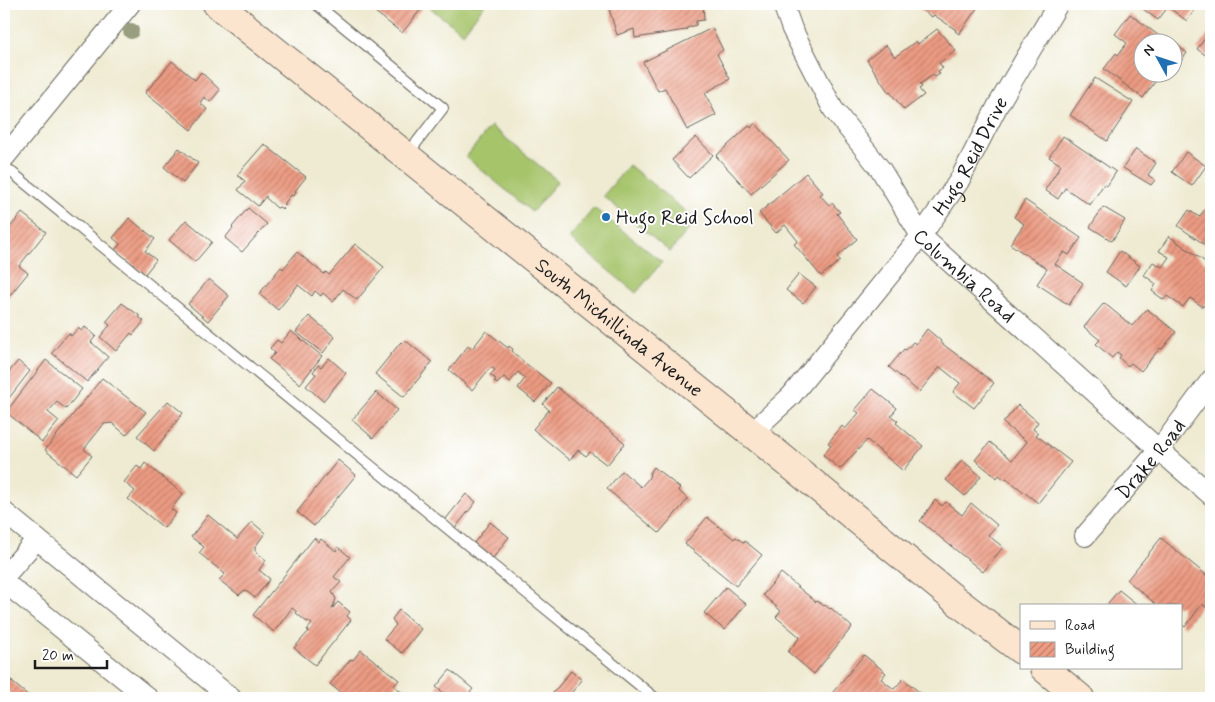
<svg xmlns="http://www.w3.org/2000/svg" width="1215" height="702" font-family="Mynerve,sans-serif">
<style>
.grass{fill:#a6c46b;stroke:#617044}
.building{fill:url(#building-hatch)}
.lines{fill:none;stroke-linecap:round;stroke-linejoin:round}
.lane-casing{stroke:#66645c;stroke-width:12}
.street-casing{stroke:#66645c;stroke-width:22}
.secondary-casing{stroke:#66645c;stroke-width:30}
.lane{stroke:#fff;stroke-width:10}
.street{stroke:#fff;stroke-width:20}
.secondary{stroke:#fbe5cf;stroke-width:28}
.tree{fill:#999e80}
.poi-dot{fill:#1f6fb2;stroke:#fff;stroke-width:2}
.labels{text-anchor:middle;stroke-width:4;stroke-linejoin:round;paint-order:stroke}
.street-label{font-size:20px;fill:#1c1c1c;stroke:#fff}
.poi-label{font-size:20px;fill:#1c1c1c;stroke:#fff;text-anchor:start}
</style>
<defs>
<pattern id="building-hatch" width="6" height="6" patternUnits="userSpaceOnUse" patternTransform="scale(1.25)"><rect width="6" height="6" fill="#ed9b83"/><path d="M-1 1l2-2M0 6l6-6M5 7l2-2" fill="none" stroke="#bf7e6a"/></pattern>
</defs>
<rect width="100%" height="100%" fill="#fff"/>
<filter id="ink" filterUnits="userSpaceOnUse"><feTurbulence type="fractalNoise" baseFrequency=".02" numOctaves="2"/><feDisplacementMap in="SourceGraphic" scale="10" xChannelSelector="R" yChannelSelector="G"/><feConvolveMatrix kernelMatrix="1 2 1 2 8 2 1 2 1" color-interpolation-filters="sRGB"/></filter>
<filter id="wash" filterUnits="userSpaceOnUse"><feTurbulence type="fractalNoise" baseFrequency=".0096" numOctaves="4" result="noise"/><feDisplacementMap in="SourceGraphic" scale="20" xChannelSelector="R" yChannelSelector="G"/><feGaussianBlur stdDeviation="1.12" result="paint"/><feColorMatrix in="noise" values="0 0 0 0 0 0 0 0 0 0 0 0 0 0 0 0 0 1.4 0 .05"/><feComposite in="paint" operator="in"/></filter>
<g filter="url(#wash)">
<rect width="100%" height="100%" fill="#efebd3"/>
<g class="grass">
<path d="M425,4H485L463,33Z"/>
<path d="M491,126L558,181L532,212L466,157Z"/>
<path d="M629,165L696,220L670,252L603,196Z"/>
<path d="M594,208L662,262L636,293L569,238Z"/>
</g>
<g id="blocks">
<g class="building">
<path d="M365,4H418L422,8L402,33Z"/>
<path d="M627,4H703L704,20L696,21V25L687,28L686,30L635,38L634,29L617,35L609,9L627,7Z"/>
<path d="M913,4H980L959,34L955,31L956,30L934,15L932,17Z"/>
<path d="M1136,4H1199L1187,21L1168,7L1158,20Z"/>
<path d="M1130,14L1166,41L1168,38L1187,53L1175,69L1172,67V42H1142V70L1141,72L1155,82L1143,98L1104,69L1116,53L1118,55L1127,43L1115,34Z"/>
<path d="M712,28L723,50L717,54L730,79L705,93L716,115L687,130L665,88L658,91L643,62Z"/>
<path d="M937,29L956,51L939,63L943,68L938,71L940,74L935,77L933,75L920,84L922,87L919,89L924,95L904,110L890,92L889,93L867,60L886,45L895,57L916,41L918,44Z"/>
<path d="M1209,33L1211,35V59L1197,49Z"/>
<path d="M172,61L195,80L201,72L220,90L210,102L204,97L200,103L207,109L191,130L145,93Z"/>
<path d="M1095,78L1133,102L1107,141L1070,115Z"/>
<path d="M755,123L789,160L751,194L716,156L749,126L751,128Z"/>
<path d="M1063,136L1116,172L1107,186L1104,184L1090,205L1065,188L1058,199L1045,190L1061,165L1049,157Z"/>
<path d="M696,137L713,155L689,178L672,160Z"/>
<path d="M264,144L306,177L295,191L296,193L293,196L291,195L284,204L286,205L282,209L280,207L277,208L266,198V196L258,206L238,190L245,181L237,175Z"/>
<path d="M179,148L198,163L183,183L164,167Z"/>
<path d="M1136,149L1156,163L1148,175L1155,180L1151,185L1123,168Z"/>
<path d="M1186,152L1206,166L1192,186L1172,172Z"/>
<path d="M806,173L823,193L820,195L829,205L832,203L840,212L837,214L857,239L837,257L840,261L821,276L794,244L798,241L785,225L776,233L759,213Z"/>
<path d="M1025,200L1081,238L1069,255L1064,252L1055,264L1083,283L1069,305L1037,284L1047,269L1010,244L1024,224L1014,217Z"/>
<path d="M1103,207L1125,220L1112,241L1090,227Z"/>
<path d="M1209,207L1211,208V249L1178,226L1189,210L1199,217L1206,208L1207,210Z"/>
<path d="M248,208L267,224L242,252L225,238L233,228L232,227Z"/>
<path d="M22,213L46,232L19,266L28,273L7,299L4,297V230L6,232Z"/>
<path d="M129,218L155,239L145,251L156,260L145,274L115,250L120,244L113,238Z"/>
<path d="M186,220L212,242L195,262L169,240Z"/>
<path d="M1169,236L1211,266V295L1203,307L1190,298L1183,307L1167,296L1164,300L1152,291L1156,284L1144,275L1153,262L1162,267L1169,257L1159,251Z"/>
<path d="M355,244L384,267L357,300L343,289L333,302L323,293L321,296L315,291L312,296L298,285L278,310L259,294L281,267L283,269L297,252L324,274L326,272L329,275Z"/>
<path d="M1120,251L1140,266L1126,286L1106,272Z"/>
<path d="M799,274L816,287L803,303L786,290Z"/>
<path d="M209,279L229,296L208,321L188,304Z"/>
<path d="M122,303L140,316L139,317L144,321L133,335L131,333L116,351L100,337L110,325L106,322Z"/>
<path d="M1104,303L1132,326L1147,309L1176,332L1162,349L1160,348L1141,371L1131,363L1128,366L1119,358L1121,355L1117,352L1112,358L1096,344L1100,340L1084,327Z"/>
<path d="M309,316L335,337L323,353L296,332Z"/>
<path d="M85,327L96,336L91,342L108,357L87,382L52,353L69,333L71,336L78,328L82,331Z"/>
<path d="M927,329L941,341L940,342L994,383L974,408L953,392L960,383L940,367L919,392L889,367L904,349L906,350L913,342L916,344Z"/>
<path d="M291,331L322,356L300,384L269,359L275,353L270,348L277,340L281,343Z"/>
<path d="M486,331L508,348L509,346L513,349L512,351L525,363L551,383L535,402L518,388L525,378L518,372L510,382L504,377L497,384L494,381L496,379L490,375L495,370L491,367L472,390L449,370L468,346L472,349Z"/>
<path d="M405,340L432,362L404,397L375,374L401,342L402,343Z"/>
<path d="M329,358L346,373L323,401L306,386L316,374L313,372L318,365L321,367Z"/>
<path d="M46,360L82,389L66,409L57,402L48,412L59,421L42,442L6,412Z"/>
<path d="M18,361L30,371L6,402L4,401V369L8,373Z"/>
<path d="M102,378L146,412L126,435L112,423L104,424L84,449L92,456L76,475L45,450Z"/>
<path d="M557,387L625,443L607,465L590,452L586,456L578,450L570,460L533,429L549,410L543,404Z"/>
<path d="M873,389L897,408L891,416L898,421L896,423L923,446L903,471L867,440L840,469L823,455L831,445L828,443L842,426L845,429L859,413L855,410Z"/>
<path d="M376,392L397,410L373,438L352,420Z"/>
<path d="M168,401L183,413L154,451L137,436Z"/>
<path d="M1018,405L1038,422L1033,429L1038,433L1036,435L1071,462L1038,503L1006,478L1005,480L999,475L997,478L975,460L990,442L1012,460L1027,442L1003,423Z"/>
<path d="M338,460L356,475L314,526L297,512Z"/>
<path d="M962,460L981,476L965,496L946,480Z"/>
<path d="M145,463L183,494L171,509L176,513L164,528L128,499L135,491L124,482L137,466L141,469Z"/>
<path d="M654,467L680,488L678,490L688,499L659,533L607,489L622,471L641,487L648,479L650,475L649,474Z"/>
<path d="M466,494L476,502L455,528L445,520Z"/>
<path d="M935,500L942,506L946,502L962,515L971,503L997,525L988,535L1003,547L983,572L920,521Z"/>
<path d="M208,515L237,539L252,522L265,533L255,547V551L266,560L259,570L270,579L255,598L245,590L239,595L219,580L225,574L199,553L204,547L191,537Z"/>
<path d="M707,517L734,539L736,537L744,543L745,541L762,555L736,586L685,544Z"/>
<path d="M490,522L509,537L493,558L474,543Z"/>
<path d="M314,538L319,542L321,539L336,551L338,547L350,557L334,577L341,582L332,592L336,599L332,609L338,602L350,612L347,616L351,620L315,665L294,648L309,631L307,630L312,624L308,621L307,622L296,613L297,612L292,608L274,632L253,615Z"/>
<path d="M1161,538L1211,579V611L1202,604L1185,627L1181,624V606H1158L1127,580Z"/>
<path d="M781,573L816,602L817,601L824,606L825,605L830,609L831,608L852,627L814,674L788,652L800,637L776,617L781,611L763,595Z"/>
<path d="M726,587L746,604L725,630L704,613Z"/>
<path d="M1119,590L1139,606H1111L1108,603Z"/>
<path d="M399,610L421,629L402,653L384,639L396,625L392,619Z"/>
<path d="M361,650L399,680L394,686L408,697L407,698H347L330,684L351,659L353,660Z"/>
<path d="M864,655L886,673L881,679L894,689L903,679L922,694L918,698H828Z"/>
<path d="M450,670L473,689L465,698H450L436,687Z"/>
<path d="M571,671L582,680L568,697L565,698H549Z"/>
<path d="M4,673L12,681V682L31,698H4Z"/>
</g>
</g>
</g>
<g filter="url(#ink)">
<use href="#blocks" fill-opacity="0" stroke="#66645c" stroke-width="1"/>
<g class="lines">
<g class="lane-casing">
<g id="lane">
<path d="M316,4L443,108L407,155"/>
<path d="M4,166L655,698"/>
</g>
</g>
<g class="street-casing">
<g id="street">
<path id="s1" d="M783,4L792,29L833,109L881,170L921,236L1159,450L1211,495"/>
<path d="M4,158L130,4"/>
<path id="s2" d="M751,433L791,396L921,236L959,181L998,105L1058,4"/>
<path d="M4,512L231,698"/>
<path id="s3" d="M1085,536L1159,450L1211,380"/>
<path d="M4,577L37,539"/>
<path d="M4,582L148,698"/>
</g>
</g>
<g class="secondary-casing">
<g id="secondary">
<path id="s4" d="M217,4L759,439L958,602L1021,650"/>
<path d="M1044,668L1080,698"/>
</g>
</g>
<use href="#lane" class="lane"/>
<use href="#street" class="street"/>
<use href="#secondary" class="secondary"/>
</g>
<circle class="tree" cx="131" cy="31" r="8"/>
</g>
<circle class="poi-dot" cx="606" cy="217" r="5"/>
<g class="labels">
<g class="street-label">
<text dy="7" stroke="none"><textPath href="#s2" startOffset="355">Hugo Reid Drive</textPath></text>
<text dy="7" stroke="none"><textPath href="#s1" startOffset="330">Columbia Road</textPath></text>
<text dy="7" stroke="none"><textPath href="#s4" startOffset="516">South Michillinda Avenue</textPath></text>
<text dy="7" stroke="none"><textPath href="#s3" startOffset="101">Drake Road</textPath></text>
</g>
<g class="poi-label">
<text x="616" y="224">Hugo Reid School</text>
</g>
</g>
<rect width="1215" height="702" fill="none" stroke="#fff" stroke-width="20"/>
<rect x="1020" y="604" width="162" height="65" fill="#ffffff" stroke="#a4a4a4"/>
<rect x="1030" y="621" width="25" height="8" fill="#fbe5cf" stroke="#a4a4a4"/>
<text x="1065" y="630" font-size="15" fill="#1c1c1c">Road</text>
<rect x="1030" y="642" width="25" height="15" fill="url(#building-hatch)" stroke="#a4a4a4"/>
<text x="1065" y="654" font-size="15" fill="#1c1c1c">Building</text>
<g transform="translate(1158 58) rotate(310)"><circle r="24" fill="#ffffff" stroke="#a4a4a4"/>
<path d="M0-4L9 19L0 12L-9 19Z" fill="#1f6fb2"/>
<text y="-8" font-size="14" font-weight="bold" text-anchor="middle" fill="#1c1c1c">N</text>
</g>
<path d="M35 660v8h72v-8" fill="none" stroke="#1c1c1c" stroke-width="2.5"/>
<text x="42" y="660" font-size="15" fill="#1c1c1c" stroke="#ffffff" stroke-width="4" paint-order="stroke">20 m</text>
</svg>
